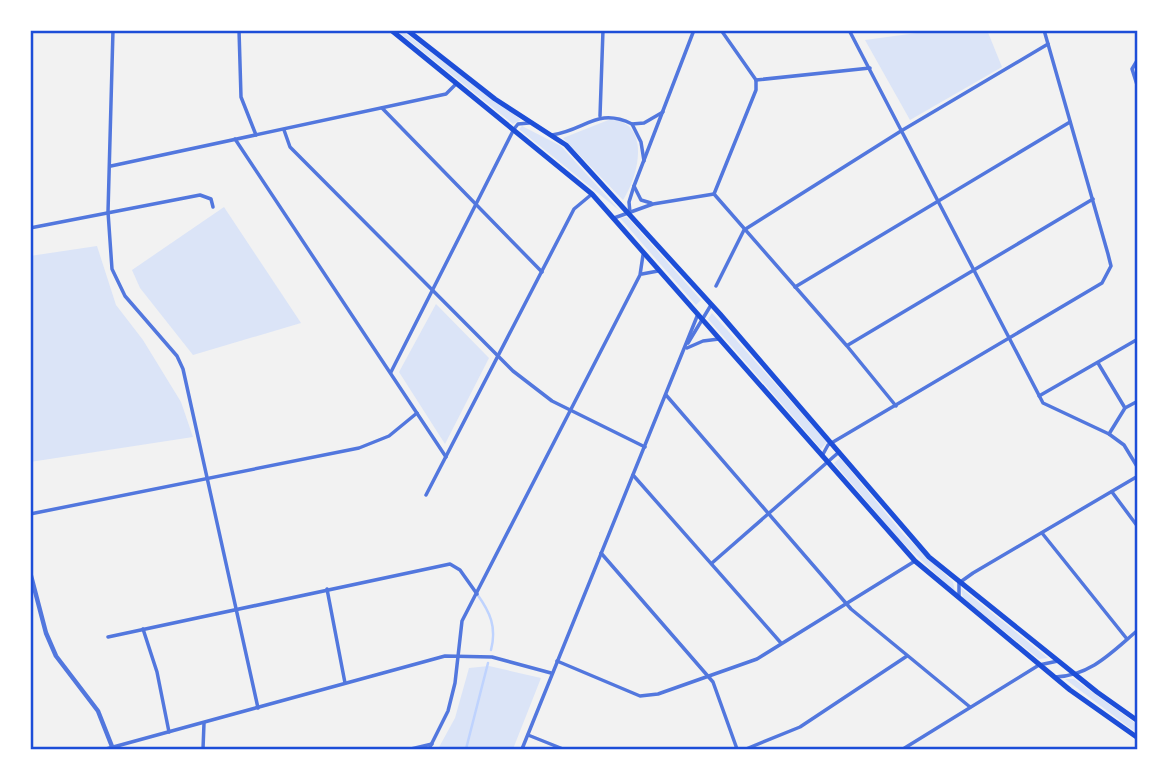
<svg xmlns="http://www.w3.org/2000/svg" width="1168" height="779" font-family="Mulish,sans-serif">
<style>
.green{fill:#dbe4f7}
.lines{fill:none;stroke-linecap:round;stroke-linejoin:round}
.stream{stroke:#bfd3fe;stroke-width:2.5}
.minor{stroke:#5277de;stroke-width:3.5}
.tertiary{stroke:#5277de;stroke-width:4.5}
.secondary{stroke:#1d4ed8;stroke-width:5}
.neatline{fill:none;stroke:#1d4ed8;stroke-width:2.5}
</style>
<rect width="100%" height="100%" fill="#f2f2f2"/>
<g class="green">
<path d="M396,30H401L521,120L513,124Z"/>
<path d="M939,30H987L1002,67L910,120L865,40Z"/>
<path d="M611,119C652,124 638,177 623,200L563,138Z"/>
<path d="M522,126L561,146L620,211L519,129Z"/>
<path d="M224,207L301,323L193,355L140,288L132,270Z"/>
<path d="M627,217L701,300L696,305L620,218Z"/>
<path d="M97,246L116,305L143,340L181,402L193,437L30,462V256Z"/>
<path d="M436,304L489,358L445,444L399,372Z"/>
<path d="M712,313L827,442L821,449L708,319Z"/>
<path d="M840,458L904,535L953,582L955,592L900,540L834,463Z"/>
<path d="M961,588L1048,658L1039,659L963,598Z"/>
<path d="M489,666L541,678L513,749H438L455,718L469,668Z"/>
<path d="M1065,679H1074L1138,725V734Z"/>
</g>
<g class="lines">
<g class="stream">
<path d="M477,594C490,612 497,627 491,650"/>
<path d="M466,749L488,663"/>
</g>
<g class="minor">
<path d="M113,30L108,212L112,269L125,296L177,356L183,369L258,708"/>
<path d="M239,30L241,97L256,135"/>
<path d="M721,30L756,80"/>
<path d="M849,30L1043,403L1109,434L1124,445L1138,468"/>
<path d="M1138,59L1132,69L1138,88"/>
<path d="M756,80L870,68"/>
<path d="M382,108L542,272"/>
<path d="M600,116L603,30"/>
<path d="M632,124L644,123L663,112"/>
<path d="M284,130L290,147L513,371L552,401L645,447"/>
<path d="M552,135C586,130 597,107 632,124L641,142L644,161"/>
<path d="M235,139L446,457"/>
<path d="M111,166L446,94L456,84"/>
<path d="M634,186L641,200L651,203"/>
<path d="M714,194L756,90V80"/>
<path d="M630,213L629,202L634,186L694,30"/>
<path d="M614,218L653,204L714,194L847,346L896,406"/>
<path d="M30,228L200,195L211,199L213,207"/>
<path d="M642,274L658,271"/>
<path d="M716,286L744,230L901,131L1048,44"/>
<path d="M795,287L1070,122"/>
<path d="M688,343L711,305"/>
<path d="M848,345L1093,199"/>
<path d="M687,348L703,341L719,339"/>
<path d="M1098,363L1125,408"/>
<path d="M391,372L514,129L518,124L529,123"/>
<path d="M666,395L851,609L970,707"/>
<path d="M1039,396L1138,339"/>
<path d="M1109,434L1125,408L1138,401"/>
<path d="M822,456L828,445L1102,283L1111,266L1108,254L1044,30"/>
<path d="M633,475L781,643"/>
<path d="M1112,492L1138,527"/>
<path d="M426,495L574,209L592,194"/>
<path d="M30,514L359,448L389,436L417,413"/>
<path d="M1042,533L1127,639"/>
<path d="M601,553L713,682L737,749"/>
<path d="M712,563L839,452"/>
<path d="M327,589L345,683"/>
<path d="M959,596V583L973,573L1138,476"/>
<path d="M143,629L157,672L169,732"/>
<path d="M108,637L450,564L460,570L477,594"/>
<path d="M557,661L640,696L658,694L757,659L915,561"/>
<path d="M1055,677C1091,676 1113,651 1138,630"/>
<path d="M528,735L563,749"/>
<path d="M106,749L445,656L492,657L551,673"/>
<path d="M203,749L204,723"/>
<path d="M411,749L432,744"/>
<path d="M429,749L448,711L455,683L462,621L640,275L643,255"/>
<path d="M522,749L698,314"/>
<path d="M746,749L800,727L907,656"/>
<path d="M903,749L1039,665L1058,661"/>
</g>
<path class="tertiary" d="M30,572L46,633L56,656L98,711L113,749"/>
<g class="secondary">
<path d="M391,30L592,194L915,561L1070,690L1138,738"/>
<path d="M407,30L495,99L566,145L720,314L929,557L1097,692L1138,721"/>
</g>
</g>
<rect width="1168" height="779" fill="none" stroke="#ffffff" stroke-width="63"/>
<rect x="32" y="32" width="1104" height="716" class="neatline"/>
</svg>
